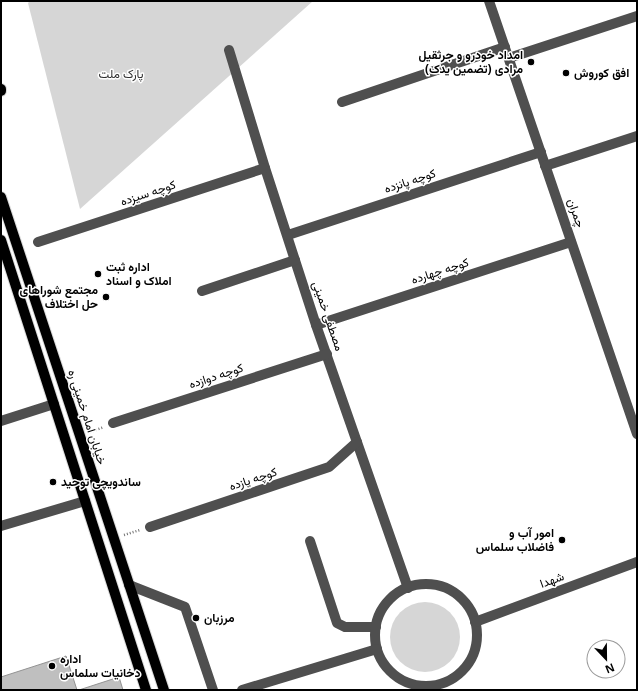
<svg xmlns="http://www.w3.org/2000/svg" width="638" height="691" font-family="'Noto Sans',Vazirmatn,sans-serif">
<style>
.green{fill:#d6d6d6}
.building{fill:#bfbfbf;stroke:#939393}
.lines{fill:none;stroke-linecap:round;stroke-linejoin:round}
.major-casing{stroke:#dbdbdb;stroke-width:12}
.path{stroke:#717171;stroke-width:2.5;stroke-dasharray:1 2;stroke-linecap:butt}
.minor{stroke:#4f4f4f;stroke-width:10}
.major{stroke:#000;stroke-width:10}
.poi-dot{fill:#000;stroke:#fff;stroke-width:1.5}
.labels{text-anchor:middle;stroke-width:3;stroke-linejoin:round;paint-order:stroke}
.poi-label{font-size:12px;font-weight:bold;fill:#000;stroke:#fff;text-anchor:start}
.park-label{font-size:12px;fill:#2d2d2d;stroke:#fff}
.street-label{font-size:12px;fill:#000;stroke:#fff}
</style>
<rect width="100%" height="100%" fill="#fff"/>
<g class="green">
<path d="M30,1H313L80,209L28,3Z"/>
<circle cx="425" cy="637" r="35"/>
</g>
<g class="building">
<path d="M66,656L77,690H1V677Z"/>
<path d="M119,677L123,690H79Z"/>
</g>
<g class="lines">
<g class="major-casing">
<g id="major">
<path d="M1,89V91"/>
<path d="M1,197L164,690"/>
<path d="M1,240L146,690"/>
</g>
</g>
<g class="path">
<path d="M90,432L104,427"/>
<path d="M124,535L140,530"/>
</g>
<g class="minor">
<path d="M489,1L637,434"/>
<path d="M229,50L265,168L316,325L408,588"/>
<path d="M509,58L637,16"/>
<path d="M342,102L505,47"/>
<path d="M545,166L637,136"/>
<path d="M288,235L541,152"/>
<path d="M38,242L265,168"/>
<path d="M202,291L295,260"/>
<path d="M316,325L571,242"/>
<path d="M1,421L54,404"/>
<path d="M113,423L327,354"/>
<path d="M1,526L85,501"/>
<path d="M150,527L329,467L357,442"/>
<path d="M310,541L337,623L345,627H376"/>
<circle cx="426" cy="635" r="51"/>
<path d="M129,585L185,607L213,690"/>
<path d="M475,622L637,562"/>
<path d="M242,690L377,649"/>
</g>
<use href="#major" class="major"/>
</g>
<g class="poi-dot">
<circle cx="531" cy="62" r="4"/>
<circle cx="566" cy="73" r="4"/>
<circle cx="98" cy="274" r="4"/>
<circle cx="106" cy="297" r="4"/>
<circle cx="53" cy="482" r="4"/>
<circle cx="562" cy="540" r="4"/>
<circle cx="196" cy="618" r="4"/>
<circle cx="52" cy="666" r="4"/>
</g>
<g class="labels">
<g class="poi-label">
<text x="523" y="59" text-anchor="end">امداد خودرو و جرثقیل<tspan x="523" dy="14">مرادی (تضمین یدک)</tspan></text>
<text x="574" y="77">افق کوروش</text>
<text x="106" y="271">اداره ثبت<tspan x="106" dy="14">املاک و اسناد</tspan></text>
<text x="98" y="294" text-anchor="end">مجتمع شوراهای<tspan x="98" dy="14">حل اختلاف</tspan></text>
<text x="61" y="486">ساندویچی توحید</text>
<text x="554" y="537" text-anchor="end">امور آب و<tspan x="554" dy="14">فاضلاب سلماس</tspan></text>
<text x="204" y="622">مرزبان</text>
<text x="60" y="663">اداره<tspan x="60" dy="14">دخانیات سلماس</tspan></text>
</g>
<g class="park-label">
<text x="121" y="78">پارک ملت</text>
</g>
<g class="street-label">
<text transform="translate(410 181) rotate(-18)" y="4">کوچه پانزده</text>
<text transform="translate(148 193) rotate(-18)" y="4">کوچه سیزده</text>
<text transform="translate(576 213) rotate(71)" y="4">چمران</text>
<text transform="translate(440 271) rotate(-18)" y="4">کوچه چهارده</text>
<text transform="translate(328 316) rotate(71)" y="4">مصطفی خمینی</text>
<text transform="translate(216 376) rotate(-18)" y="4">کوچه دوازده</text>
<text transform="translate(87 417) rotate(72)" y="4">خیابان امام خمینی ره</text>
<text transform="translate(253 479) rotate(-18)" y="4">کوچه یازده</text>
<text transform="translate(552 580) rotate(-20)" y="4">شهدا</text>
</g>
</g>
<rect width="638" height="691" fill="none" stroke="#000000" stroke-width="4"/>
<g transform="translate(606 659) rotate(158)"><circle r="19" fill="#ffffff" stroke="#999999"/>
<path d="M0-3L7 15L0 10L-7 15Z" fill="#000000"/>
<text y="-6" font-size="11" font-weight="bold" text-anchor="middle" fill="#000000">N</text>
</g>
</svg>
